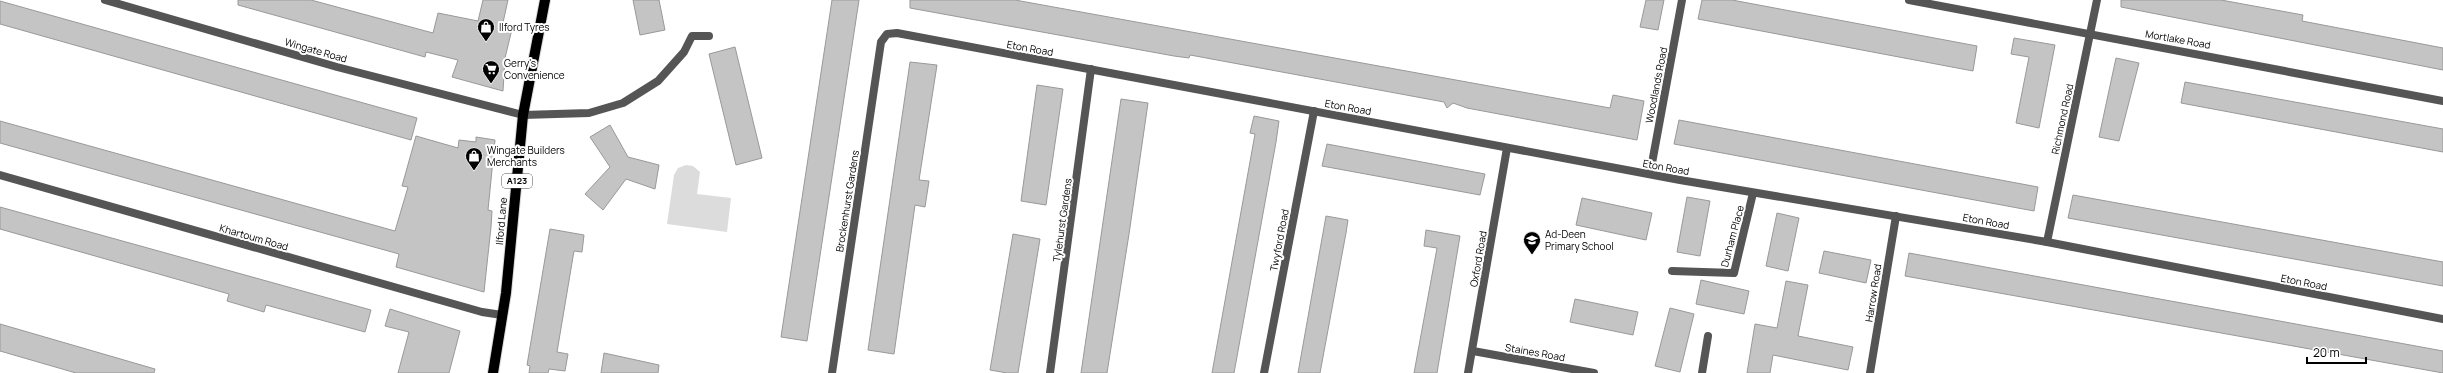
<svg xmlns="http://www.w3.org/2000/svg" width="2443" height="373" font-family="Manrope,sans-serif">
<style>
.green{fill:#dcdcdc}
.building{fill:#c4c4c4;stroke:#999}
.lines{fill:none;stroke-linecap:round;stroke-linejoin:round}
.primary-casing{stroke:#dbdbdb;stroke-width:12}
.minor{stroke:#555;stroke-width:8}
.primary{stroke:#000;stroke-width:10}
.labels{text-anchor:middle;stroke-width:4;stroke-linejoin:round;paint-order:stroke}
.shield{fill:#fff;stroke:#4c4c4c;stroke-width:1}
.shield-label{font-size:9px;font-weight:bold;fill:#000}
.poi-label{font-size:10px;fill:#000;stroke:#fff;text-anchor:start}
.street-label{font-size:10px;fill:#000;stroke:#fff}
</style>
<rect width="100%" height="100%" fill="#fff"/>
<path class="green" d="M686,165L693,166L700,172L697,194L731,198L727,232L667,224L674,175L678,168Z"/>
<g class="building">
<path d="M238,0H311L433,33L438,13L478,21L483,0H508L502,27L512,29L505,58L503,91L452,77L458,60L426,52L425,57L238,5Z"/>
<path d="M633,0H659L665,30L640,35Z"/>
<path d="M832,0H859L807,341L781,337Z"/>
<path d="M910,0H1015L1610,108L1613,95L1644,101L1637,140L1467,108L1453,103L1447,108L1444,102L1190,55L1189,58L1174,56L910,8Z"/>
<path d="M1646,0H1664L1658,30L1640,27Z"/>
<path d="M1702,0H1732L1977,46L1973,71L1698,19Z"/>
<path d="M2121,0H2221L2303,15L2302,21L2443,48V70L2121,7Z"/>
<path d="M0,1L417,118L411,140L0,24Z"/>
<path d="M2014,38L2055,45L2039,128L2016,123L2029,57L2011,54Z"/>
<path d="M735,47L762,158L736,165L709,54Z"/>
<path d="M2116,58L2139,63L2119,141L2099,137Z"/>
<path d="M910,62L937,65L919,180L929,181L925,207L915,205L894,354L868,350Z"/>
<path d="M2185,82L2443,129V152L2181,103Z"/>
<path d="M1037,85L1063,89L1046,205L1021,201Z"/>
<path d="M1121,99L1148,103L1129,234L1107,373H1081Z"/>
<path d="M1254,116L1279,121L1276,142L1234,373H1212L1255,134L1250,133Z"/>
<path d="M1679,120L2038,187L2034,211L1674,144Z"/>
<path d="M0,121L395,231L408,187L402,186L416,136L458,148L459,140L476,142V137L495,140L488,210L492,211L491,227L484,292L396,267L399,254L0,143Z"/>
<path d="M610,125L628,157L659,165L655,189L626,179L603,210L585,194L610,167L590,137Z"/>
<path d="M1327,144L1485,174L1480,195L1322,166Z"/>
<path d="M2073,195L2443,262V286L2068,218Z"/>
<path d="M1687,197L1710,201L1700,256L1677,252Z"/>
<path d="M1582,198L1652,213L1646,240L1576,225Z"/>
<path d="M0,207L371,310L365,332L266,305L264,312L227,301L229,294L0,229Z"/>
<path d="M1777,213L1799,218L1788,271L1766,266Z"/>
<path d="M1326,216L1348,220L1346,233L1320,373H1298Z"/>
<path d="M550,229L584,235L582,252L574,251L557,352L568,354L565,371L549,369L548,373H529L530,366L527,365Z"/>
<path d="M1426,230L1460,236L1437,373H1414L1437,248L1424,246Z"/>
<path d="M1013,234L1040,239L1018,373H1007L990,370Z"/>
<path d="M1824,251L1871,260L1866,283L1819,273Z"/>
<path d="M1909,253L2443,351V373L1905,276Z"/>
<path d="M1701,280L1749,291L1744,314L1696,304Z"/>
<path d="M1786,281L1808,285L1798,336L1853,347L1848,370L1773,355L1770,373H1747L1755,324L1777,328Z"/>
<path d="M1575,299L1638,312L1633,335L1570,322Z"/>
<path d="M1670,308L1694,314L1680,372L1655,366Z"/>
<path d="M390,309L460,331L449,373H398L409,332L385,326Z"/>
<path d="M0,324L155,369L154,373H76L0,351Z"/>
<path d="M604,353L659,365L658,373H601Z"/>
</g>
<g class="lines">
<g class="primary-casing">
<path id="primary" d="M493,373L506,293L523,115L545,0"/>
</g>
<g class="minor">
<path d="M105,0L337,67L523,115L589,113L623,103L658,81L684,52L692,36H709"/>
<path d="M1909,0L2443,101"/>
<path d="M1650,174L1682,0"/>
<path d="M0,175L482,312L502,315"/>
<path d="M2047,242L2097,0"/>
<path d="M1672,271L1734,273L1753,193"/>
<path d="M1473,351L1594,373"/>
<path d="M832,373L881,42L887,34L897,33L1680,180L2047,242L2443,319"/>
<path d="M1050,373L1091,69"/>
<path d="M1264,373L1314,111"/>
<path d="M1468,373L1507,148"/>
<path d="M1702,373L1708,336"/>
<path d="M1870,373L1896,216"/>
</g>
<use href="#primary" class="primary"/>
</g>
<defs>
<g id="shop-pin" transform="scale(0.9)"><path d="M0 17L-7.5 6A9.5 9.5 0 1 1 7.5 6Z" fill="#000" stroke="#fff"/><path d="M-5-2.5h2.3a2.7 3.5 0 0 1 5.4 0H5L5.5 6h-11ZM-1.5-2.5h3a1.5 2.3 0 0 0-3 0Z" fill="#fff"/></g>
<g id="supermarket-pin" transform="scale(0.9)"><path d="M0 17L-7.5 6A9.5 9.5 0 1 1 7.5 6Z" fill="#000" stroke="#fff"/><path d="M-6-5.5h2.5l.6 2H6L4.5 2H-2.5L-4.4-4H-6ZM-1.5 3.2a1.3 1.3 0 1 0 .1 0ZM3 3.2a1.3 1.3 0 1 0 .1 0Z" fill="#fff"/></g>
<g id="school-pin" transform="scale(0.9)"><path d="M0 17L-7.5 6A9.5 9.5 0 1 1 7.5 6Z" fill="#000" stroke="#fff"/><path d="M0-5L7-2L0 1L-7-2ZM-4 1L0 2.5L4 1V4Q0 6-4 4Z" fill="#fff"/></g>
</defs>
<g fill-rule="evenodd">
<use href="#shop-pin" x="486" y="27"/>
<use href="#supermarket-pin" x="491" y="69"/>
<use href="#shop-pin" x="474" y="156"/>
<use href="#school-pin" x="1532" y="240"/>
</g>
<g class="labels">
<rect class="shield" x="502" y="174" width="30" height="14" rx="3"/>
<g class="shield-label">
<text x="517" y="184">A123</text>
</g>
<g class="poi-label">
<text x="499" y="31">Ilford Tyres</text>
<text x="504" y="67">Gerry's<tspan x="504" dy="12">Convenience</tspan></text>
<text x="487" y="154">Wingate Builders<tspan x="487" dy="12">Merchants</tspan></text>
<text x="1545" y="238">Ad-Deen<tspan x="1545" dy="12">Primary School</tspan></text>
</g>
<g class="street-label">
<text transform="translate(2178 39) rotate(10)" y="4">Mortlake Road</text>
<text transform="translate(1030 48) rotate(10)" y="4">Eton Road</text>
<text transform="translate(316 50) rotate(16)" y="4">Wingate Road</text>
<text transform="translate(1656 85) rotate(-79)" y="4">Woodlands Road</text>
<text transform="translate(1348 107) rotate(10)" y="4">Eton Road</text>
<text transform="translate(2062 119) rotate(-78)" y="4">Richmond Road</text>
<text transform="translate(1666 167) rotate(10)" y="4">Eton Road</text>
<text transform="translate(847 201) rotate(-81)" y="4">Brockenhurst Gardens</text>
<text transform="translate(1062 220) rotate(-82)" y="4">Tylehurst Gardens</text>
<text transform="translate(501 221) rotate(-85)" y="4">Ilford Lane</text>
<text transform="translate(1986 221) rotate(10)" y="4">Eton Road</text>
<text transform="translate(1732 236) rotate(-75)" y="4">Durham Place</text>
<text transform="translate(254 237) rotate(16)" y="4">Khartoum Road</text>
<text transform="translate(1279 240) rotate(-79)" y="4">Twyford Road</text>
<text transform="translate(1478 259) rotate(-80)" y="4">Oxford Road</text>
<text transform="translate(2304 282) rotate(11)" y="4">Eton Road</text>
<text transform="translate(1873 293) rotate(-81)" y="4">Harrow Road</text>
<text transform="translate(1535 352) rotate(10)" y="4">Staines Road</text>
</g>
</g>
<path d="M2307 357v6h59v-6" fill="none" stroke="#000000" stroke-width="2"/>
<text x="2313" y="357" font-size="12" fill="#000000" stroke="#ffffff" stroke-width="3" paint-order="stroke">20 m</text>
</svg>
